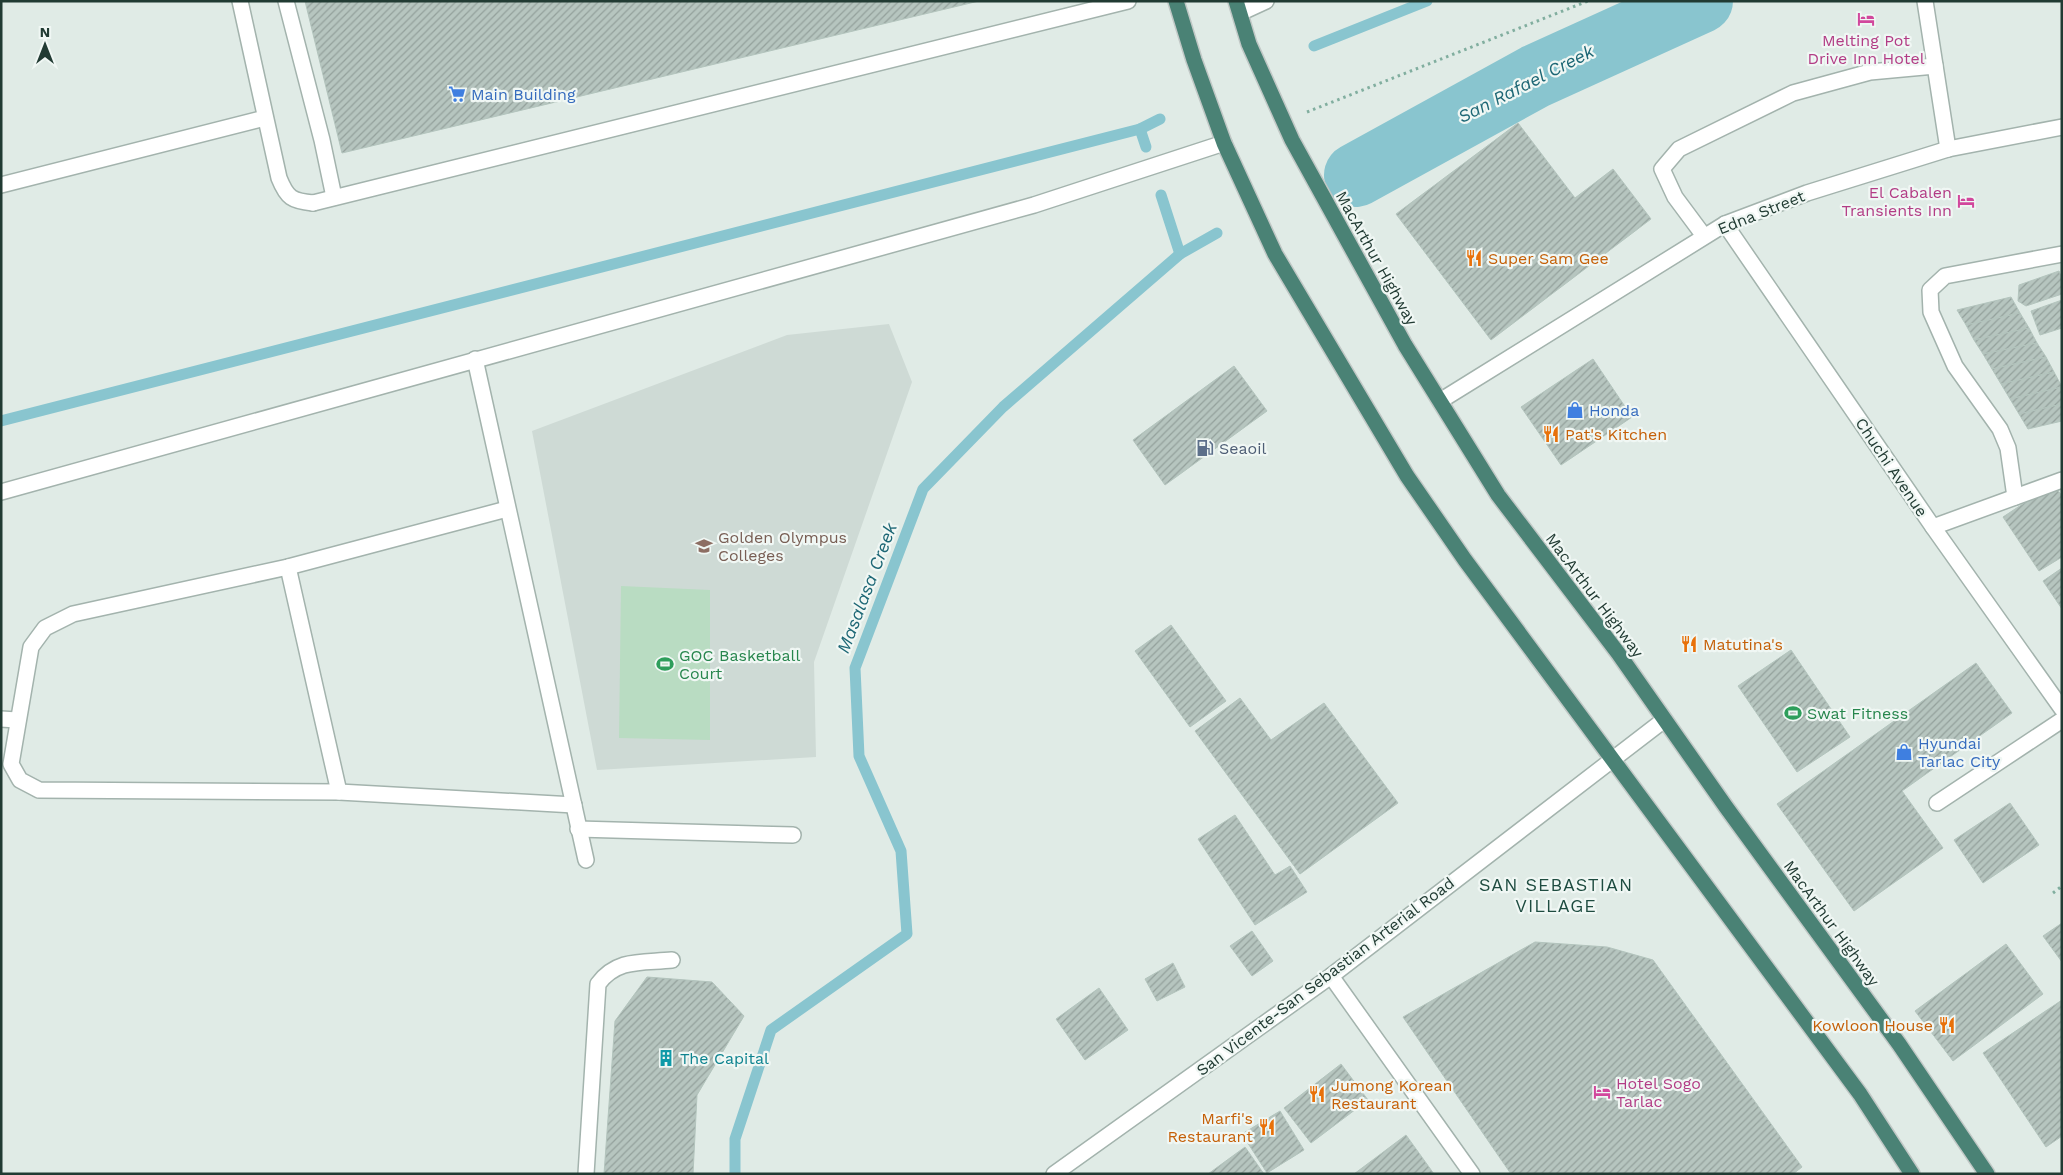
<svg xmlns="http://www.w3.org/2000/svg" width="2063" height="1175" font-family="'Work Sans',sans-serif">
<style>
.built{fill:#cedad5}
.garden{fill:#b9dcc2}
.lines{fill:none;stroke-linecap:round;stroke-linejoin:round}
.stream{stroke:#89c5cf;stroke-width:11}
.river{stroke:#89c5cf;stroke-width:64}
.building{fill:url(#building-hatch);stroke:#b3c4bd}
.service-casing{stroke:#a3b3ad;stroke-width:18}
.minor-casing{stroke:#a3b3ad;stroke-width:18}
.tertiary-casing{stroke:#a3b3ad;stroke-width:18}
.trunk-casing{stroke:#c1c8c6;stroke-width:18}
.path{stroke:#81ae9f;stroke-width:3;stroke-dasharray:2.5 4;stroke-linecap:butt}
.service{stroke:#fff;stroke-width:15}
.minor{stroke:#fff;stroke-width:15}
.tertiary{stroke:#fff;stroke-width:15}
.trunk{stroke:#4a8275;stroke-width:15}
.labels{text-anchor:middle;stroke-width:4.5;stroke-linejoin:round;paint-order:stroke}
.hotel-label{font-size:16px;fill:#b23c85;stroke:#f0f7f4}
.shop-label{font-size:16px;fill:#366cbe;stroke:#f0f7f4;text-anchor:start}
.street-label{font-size:16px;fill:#213b33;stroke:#f0f7f4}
.food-label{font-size:16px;fill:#c56008;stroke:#f0f7f4;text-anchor:start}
.service-label{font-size:16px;fill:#4e5e75;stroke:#f0f7f4;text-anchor:start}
.education-label{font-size:16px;fill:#785e54;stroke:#f0f7f4;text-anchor:start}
.leisure-label{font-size:16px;fill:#27864d;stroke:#f0f7f4;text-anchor:start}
.culture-label{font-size:16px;fill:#0d838f;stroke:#f0f7f4;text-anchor:start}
.water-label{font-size:18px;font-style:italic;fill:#1d6775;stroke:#f0f7f4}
.neighbourhood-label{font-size:18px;letter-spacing:1px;fill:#1e4c40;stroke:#f0f7f4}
</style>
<defs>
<pattern id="building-hatch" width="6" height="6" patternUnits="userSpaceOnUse" patternTransform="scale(1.25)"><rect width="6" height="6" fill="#b6c5bf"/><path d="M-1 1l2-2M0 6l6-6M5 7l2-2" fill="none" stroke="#94a19c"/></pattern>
</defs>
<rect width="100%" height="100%" fill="#e0ebe6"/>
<path class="built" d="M889,324L912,382L814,662L816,757L597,770L532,431L787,335Z"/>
<path class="garden" d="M621,586L710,590V740L619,738Z"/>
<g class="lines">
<g class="stream">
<path d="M1314,46L1427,1"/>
<path d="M1140,129L1146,147"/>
<path d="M1161,195L1180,254"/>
<path d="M1,421L1140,129L1160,119"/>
<path d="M735,1174V1139L771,1030L907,934L901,851L859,756L855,668L923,489L1003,407L1180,254L1217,233"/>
</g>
<path class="river" d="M1356,175L1536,76L1701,1"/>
</g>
<g class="building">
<path d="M305,1H979L342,153Z"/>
<path d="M1518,123L1575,198L1613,169L1651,219L1491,340L1396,214Z"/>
<path d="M2059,271L2062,279V294L2026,306L2018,301L2019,285Z"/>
<path d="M2011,297L2020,313L1966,325L1957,310Z"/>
<path d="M2062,300V328L2040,335L2031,311Z"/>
<path d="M2020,313L2029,328L1974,340L1966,325Z"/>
<path d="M2029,328L2037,343L1983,354L1974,340Z"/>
<path d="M2037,343L2046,357L1992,369L1983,354Z"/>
<path d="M2046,357L2054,372L2001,384L1992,369Z"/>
<path d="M1593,359L1632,417L1561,465L1521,407Z"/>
<path d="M1234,366L1267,411L1165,485L1133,440Z"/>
<path d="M2054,372L2062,387L2010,399L2001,384Z"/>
<path d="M2062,387V404L2019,414L2010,399Z"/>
<path d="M2062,404V421L2028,429L2019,414Z"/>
<path d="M2053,484L2062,496V557L2039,571L2003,517Z"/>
<path d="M2062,568V609L2043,581Z"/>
<path d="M1171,625L1226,701L1190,727L1135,651Z"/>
<path d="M1791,650L1850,737L1797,772L1738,686Z"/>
<path d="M1976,663L2012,713L1902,791L1943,848L1854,911L1777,804Z"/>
<path d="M1240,698L1271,740L1324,703L1398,803L1300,874L1195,731Z"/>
<path d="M2010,803L2039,845L1983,883L1954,840Z"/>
<path d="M1235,815L1275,875L1290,866L1307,892L1255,925L1198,839Z"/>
<path d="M2062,923V962L2043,936Z"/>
<path d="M1252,931L1273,961L1252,976L1230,946Z"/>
<path d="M1535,942L1607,947L1653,960L1802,1167L1793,1174H1511L1403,1017Z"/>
<path d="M2006,944L2043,994L1953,1061L1915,1011Z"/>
<path d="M1173,963L1185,987L1157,1001L1145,979Z"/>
<path d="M647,977L712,982L744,1016L697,1095L693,1174H604L615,1021Z"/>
<path d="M1099,988L1128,1030L1085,1060L1056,1019Z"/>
<path d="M2062,1000V1136L2046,1147L1983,1053Z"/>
<path d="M1341,1064L1368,1100L1311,1143L1284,1108Z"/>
<path d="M1280,1111L1304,1150L1267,1173L1242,1134Z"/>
<path d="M1406,1135L1434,1174H1354Z"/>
<path d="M1245,1147L1264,1174H1208Z"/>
</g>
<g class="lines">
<g class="service-casing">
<g id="service">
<path d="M286,1L322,140L334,197"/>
<path d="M1925,1L1948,149"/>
<path d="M313,203L1128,1"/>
<path d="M1704,236L1675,197L1662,169L1679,149L1793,93L1870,72L1935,66"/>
<path d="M475,359L586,860"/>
<path d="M1,492L1034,205L1224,143"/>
<path d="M2015,497L2008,448L2000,429L1955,366L1931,312L1930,290L1945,276L2062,254"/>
<path d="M507,509L288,567L73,614L45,628L31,647L11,764L20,780L39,790L339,792L574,805"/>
<path d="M288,567L339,792"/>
<path d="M1,719L17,720"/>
<path d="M1937,803L2062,720"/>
<path d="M578,829L793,835"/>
<path d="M586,1174L598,984C617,958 643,963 672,960"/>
</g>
</g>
<g class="minor-casing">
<g id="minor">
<path d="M240,1L279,178C287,198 292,201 313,203"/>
<path d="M1,185L265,118"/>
<path d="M1725,224L1933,527L2062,709"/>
<path d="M1440,401L1725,224L1807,193L1948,149L2062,127"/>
<path d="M1933,527L2062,480"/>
<path d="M1331,976L1472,1174"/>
</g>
</g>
<g class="tertiary-casing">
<g id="tertiary">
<path d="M1240,13L1266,1"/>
<path d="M1054,1174L1331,976L1664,720"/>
</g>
</g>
<g class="trunk-casing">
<g id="trunk">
<path d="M1176,1L1194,60L1224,143L1275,254L1407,476L1465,560L1860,1094L1912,1174"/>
<path d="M1236,1L1249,44L1292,140L1405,345L1498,495L1618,653L1726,807L1899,1044L1987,1174"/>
</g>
</g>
<g class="path">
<path d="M1307,112L1588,1"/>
<path d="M2053,893L2062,886"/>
</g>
<use href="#service" class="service"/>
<use href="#minor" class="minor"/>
<use href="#tertiary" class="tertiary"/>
<use href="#trunk" class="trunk"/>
</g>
<defs>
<g id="hotel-bare" transform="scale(1.35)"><path d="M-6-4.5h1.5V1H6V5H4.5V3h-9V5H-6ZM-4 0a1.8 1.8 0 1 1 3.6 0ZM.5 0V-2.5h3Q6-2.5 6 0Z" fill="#d1479c" stroke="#f0f7f4" stroke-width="2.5" paint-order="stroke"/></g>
<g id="supermarket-bare" transform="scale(1.35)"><path d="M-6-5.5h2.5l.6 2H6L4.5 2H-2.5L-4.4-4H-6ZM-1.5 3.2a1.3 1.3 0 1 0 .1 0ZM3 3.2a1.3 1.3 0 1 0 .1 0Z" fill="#3f7fe0" stroke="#f0f7f4" stroke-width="2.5" paint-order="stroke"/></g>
<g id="restaurant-bare" transform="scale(1.35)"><path d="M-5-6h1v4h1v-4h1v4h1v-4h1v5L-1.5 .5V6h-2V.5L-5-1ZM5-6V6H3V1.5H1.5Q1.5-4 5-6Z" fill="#e8710a" stroke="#f0f7f4" stroke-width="2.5" paint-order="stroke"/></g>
<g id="shop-bare" transform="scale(1.35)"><path d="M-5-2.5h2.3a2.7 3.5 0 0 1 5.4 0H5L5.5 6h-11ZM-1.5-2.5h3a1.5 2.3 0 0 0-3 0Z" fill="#3f7fe0" stroke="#f0f7f4" stroke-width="2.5" paint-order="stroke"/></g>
<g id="fuel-bare" transform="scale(1.35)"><path d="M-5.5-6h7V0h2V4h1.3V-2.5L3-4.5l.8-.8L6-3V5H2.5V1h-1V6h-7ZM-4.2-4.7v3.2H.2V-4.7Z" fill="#5c6f8a" stroke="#f0f7f4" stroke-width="2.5" paint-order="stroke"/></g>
<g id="university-bare" transform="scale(1.35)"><path d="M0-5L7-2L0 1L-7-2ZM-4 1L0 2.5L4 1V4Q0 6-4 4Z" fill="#8d6e63" stroke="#f0f7f4" stroke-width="2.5" paint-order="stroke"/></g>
<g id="stadium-bare" transform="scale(1.35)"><path d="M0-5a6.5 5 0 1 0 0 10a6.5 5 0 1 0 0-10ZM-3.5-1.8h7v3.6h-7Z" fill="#2e9e5b" stroke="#f0f7f4" stroke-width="2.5" paint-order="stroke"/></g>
<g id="building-bare" transform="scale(1.35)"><path d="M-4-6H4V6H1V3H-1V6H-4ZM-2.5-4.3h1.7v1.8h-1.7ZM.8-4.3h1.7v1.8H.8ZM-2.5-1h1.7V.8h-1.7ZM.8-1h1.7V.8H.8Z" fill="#0f9aa8" stroke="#f0f7f4" stroke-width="2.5" paint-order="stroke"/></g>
</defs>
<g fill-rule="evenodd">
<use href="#hotel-bare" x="1866" y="19"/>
<use href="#supermarket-bare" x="457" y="94"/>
<use href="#hotel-bare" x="1966" y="201"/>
<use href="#restaurant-bare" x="1474" y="258"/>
<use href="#shop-bare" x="1575" y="410"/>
<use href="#restaurant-bare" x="1551" y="434"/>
<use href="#fuel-bare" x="1205" y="448"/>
<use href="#university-bare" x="704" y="546"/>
<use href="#restaurant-bare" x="1689" y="644"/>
<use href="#stadium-bare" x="665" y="664"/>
<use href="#stadium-bare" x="1793" y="713"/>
<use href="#shop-bare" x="1904" y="752"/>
<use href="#restaurant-bare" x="1947" y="1025"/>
<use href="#building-bare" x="666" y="1058"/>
<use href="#hotel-bare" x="1602" y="1092"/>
<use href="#restaurant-bare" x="1317" y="1094"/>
<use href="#restaurant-bare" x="1267" y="1127"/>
</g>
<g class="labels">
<g class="hotel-label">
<text x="1866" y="46">Melting Pot<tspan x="1866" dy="18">Drive Inn Hotel</tspan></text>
<text x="1952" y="198" text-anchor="end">El Cabalen<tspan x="1952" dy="18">Transients Inn</tspan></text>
<text x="1616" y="1089" text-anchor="start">Hotel Sogo<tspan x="1616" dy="18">Tarlac</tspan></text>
</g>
<g class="shop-label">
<text x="471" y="100">Main Building</text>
<text x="1589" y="416">Honda</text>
<text x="1918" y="749">Hyundai<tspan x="1918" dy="18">Tarlac City</tspan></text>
</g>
<g class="street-label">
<text transform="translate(1761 212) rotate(-22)" y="6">Edna Street</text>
<text transform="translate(1377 258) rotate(61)" y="6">MacArthur Highway</text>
<text transform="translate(1892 467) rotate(56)" y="6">Chuchi Avenue</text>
<text transform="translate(1595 595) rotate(53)" y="6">MacArthur Highway</text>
<text transform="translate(1832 923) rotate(54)" y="6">MacArthur Highway</text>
<text transform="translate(1325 976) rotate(-37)" y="6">San Vicente-San Sebastian Arterial Road</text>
</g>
<g class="food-label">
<text x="1488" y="264">Super Sam Gee</text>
<text x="1565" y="440">Pat's Kitchen</text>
<text x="1703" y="650">Matutina's</text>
<text x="1933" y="1031" text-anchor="end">Kowloon House</text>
<text x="1331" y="1091">Jumong Korean<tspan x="1331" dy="18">Restaurant</tspan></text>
<text x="1253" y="1124" text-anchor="end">Marfi's<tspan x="1253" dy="18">Restaurant</tspan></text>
</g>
<g class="service-label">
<text x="1219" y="454">Seaoil</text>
</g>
<g class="education-label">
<text x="718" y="543">Golden Olympus<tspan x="718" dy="18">Colleges</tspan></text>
</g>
<g class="leisure-label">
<text x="679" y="661">GOC Basketball<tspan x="679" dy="18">Court</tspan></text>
<text x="1807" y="719">Swat Fitness</text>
</g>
<g class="culture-label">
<text x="680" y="1064">The Capital</text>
</g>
<g class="water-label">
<text transform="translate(1526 84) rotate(-27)" y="6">San Rafael Creek</text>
<text transform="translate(867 588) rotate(-69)" y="6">Masalasa Creek</text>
</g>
<g class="neighbourhood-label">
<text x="1556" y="891">SAN SEBASTIAN<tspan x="1556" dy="21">VILLAGE</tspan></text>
</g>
</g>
<rect width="2063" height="1175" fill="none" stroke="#213b33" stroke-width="5"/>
<g transform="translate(45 45)" stroke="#f0f7f4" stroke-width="4" paint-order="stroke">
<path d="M0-4L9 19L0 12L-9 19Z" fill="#213b33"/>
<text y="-8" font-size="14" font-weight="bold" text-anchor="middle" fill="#213b33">N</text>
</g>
</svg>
